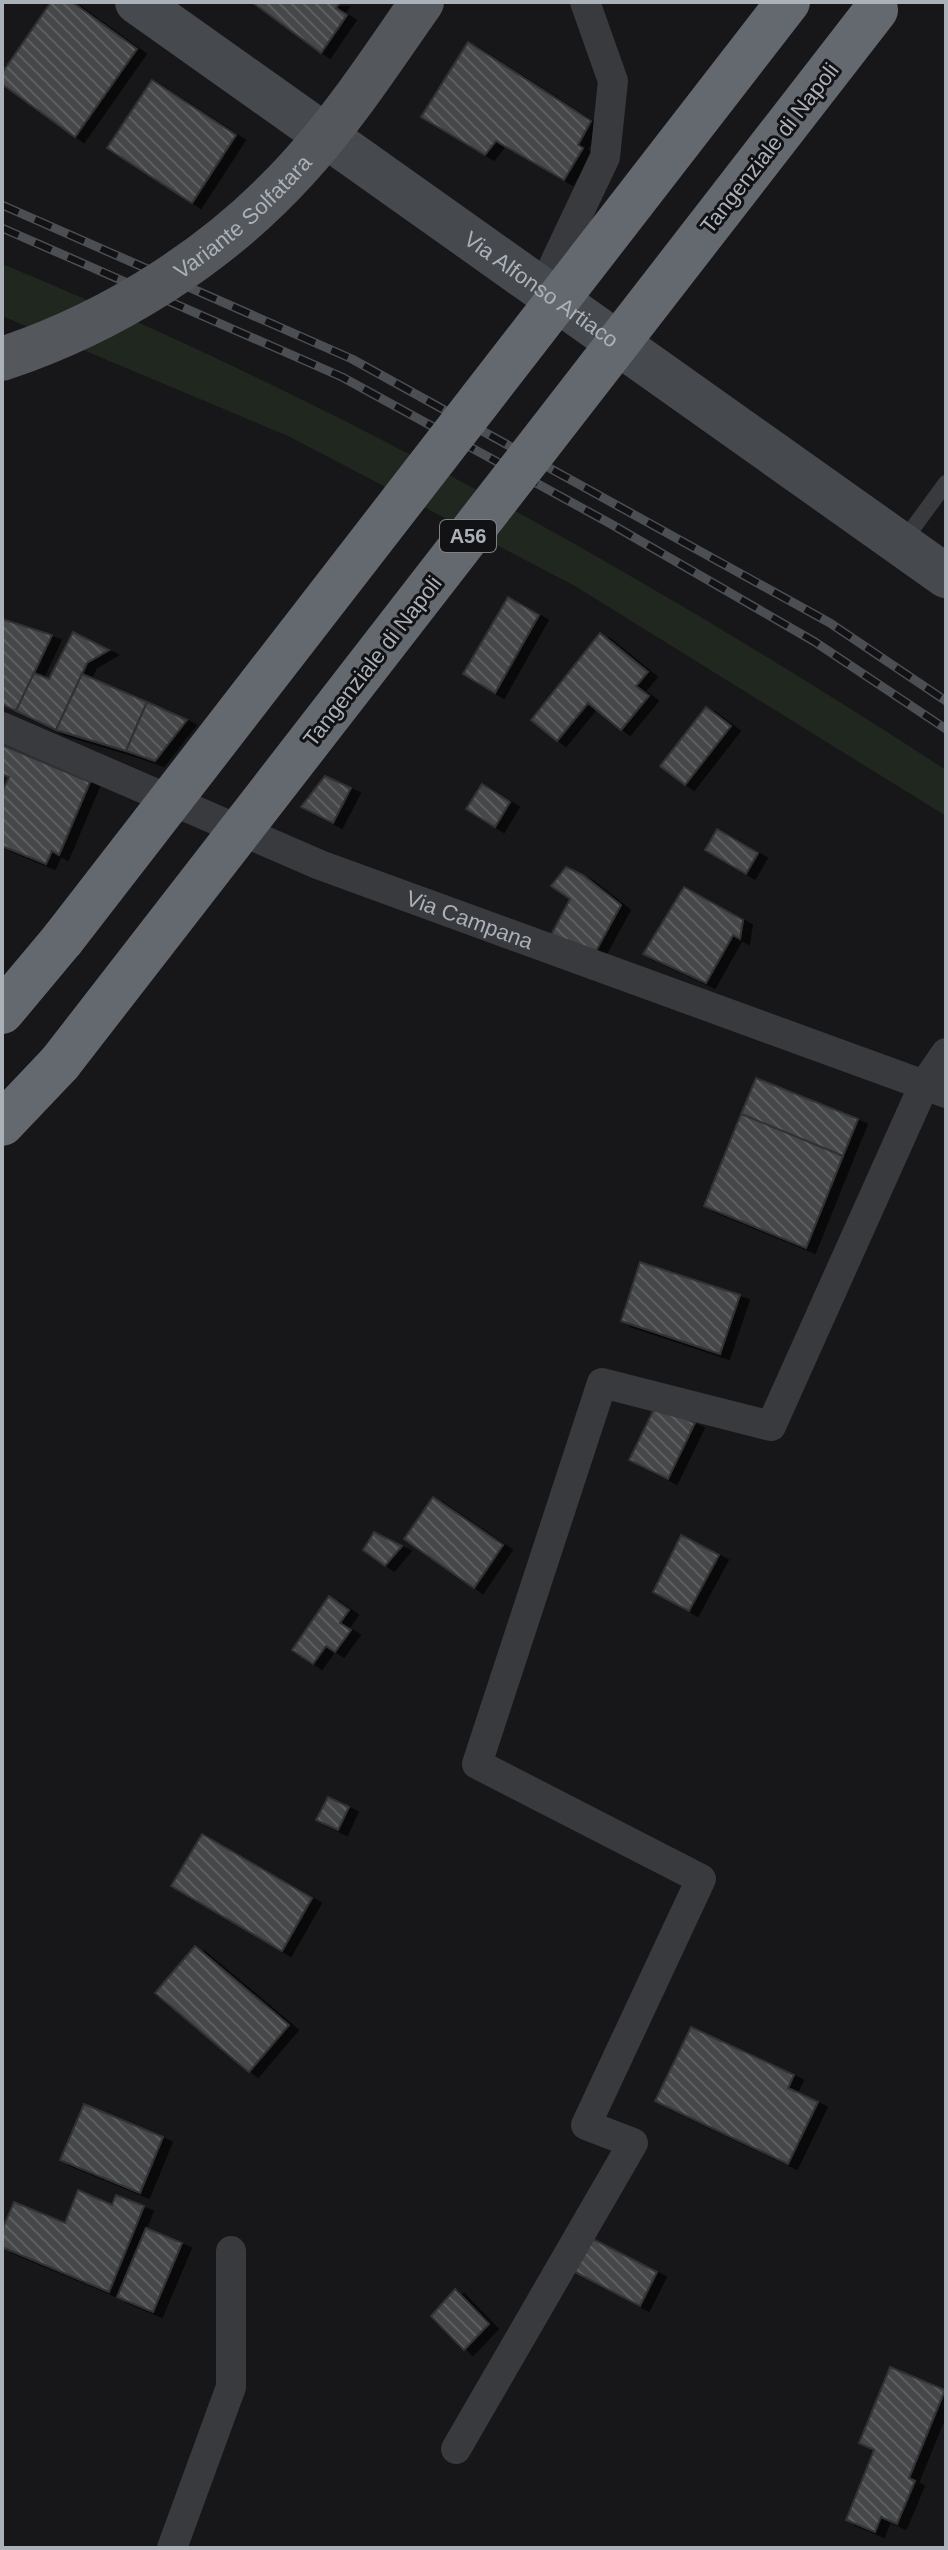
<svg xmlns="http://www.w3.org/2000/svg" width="948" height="2550" font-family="Helvetica,sans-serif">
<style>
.grass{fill:#1f271f}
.building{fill:url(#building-back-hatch);stroke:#313235;stroke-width:2;filter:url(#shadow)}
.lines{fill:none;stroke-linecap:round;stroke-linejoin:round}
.service{stroke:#383a3e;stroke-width:16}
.minor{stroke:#383a3e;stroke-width:30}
.secondary{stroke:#46494e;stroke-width:44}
.motorway{stroke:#64696f;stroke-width:44}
.rail-casing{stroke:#4b4e53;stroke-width:9}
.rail{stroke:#121214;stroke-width:6;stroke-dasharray:18;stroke-linecap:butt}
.primary-bridge{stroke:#54585d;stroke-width:44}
.motorway-bridge{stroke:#64696f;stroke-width:44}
.labels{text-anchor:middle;stroke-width:6;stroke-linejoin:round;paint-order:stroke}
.shield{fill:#121214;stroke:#7c8187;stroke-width:2}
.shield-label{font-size:20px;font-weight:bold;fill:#aab1b8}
.street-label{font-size:22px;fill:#aab1b8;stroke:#121214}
</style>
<defs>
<pattern id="building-back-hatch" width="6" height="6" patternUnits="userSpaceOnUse" patternTransform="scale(2)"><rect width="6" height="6" fill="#444649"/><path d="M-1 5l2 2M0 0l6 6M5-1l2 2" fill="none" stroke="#5c5e61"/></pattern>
<filter id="shadow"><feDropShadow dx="9" dy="5" stdDeviation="0" flood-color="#0009"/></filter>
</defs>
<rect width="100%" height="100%" fill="#171719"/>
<path class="grass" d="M2,264C334,400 646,575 946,770V816L575,586L288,436L2,316Z"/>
<g class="building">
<path d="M51,2H72L137,49L75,137L2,84V73Z"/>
<path d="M252,2H340L336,8L347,15L321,53Z"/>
<path d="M468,42L591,121L578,145L583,148L564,180L496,141L485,155L421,117Z"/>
<path d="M152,80L236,135L192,203L107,148Z"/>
<path d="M508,597L539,615L495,693L463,674Z"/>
<path d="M2,619L52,635L16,711L2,704Z"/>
<path d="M73,632L109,650L87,663L56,730L16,711L34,673L49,679Z"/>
<path d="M600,633L648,672L636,686L649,696L621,730L588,703L557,741L531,720Z"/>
<path d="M82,674L147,702L126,751L56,730Z"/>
<path d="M147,702L187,720L155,761L126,751Z"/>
<path d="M706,707L731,726L685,785L660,766Z"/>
<path d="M2,745L90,782L59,855L52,851L46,864L2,846V792L9,777L2,774Z"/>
<path d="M325,776L351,788L333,823L301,807Z"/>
<path d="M482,784L510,802L495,827L466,809Z"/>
<path d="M717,829L758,853L746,874L705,850Z"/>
<path d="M566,867L583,875L621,905L596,951L551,935L570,899L551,886Z"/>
<path d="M684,887L743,920L740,939L733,935L706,983L643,954Z"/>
<path d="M756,1078L858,1119L843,1156L741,1114Z"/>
<path d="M741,1114L843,1156L806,1248L704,1206Z"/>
<path d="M640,1262L740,1295L720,1354L621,1321Z"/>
<path d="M656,1405L695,1423L668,1479L629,1460Z"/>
<path d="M433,1497L503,1545L474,1588L404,1539Z"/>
<path d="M374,1532L402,1546L385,1566L363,1550Z"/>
<path d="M681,1535L719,1555L689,1611L653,1592Z"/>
<path d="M329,1596L349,1610L340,1623L351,1630L335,1652L326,1646L313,1664L292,1650Z"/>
<path d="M328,1797L349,1807L338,1830L316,1820Z"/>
<path d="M202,1834L312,1898L282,1951L171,1886Z"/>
<path d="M195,1946L289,2025L249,2072L155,1993Z"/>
<path d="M691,2027L794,2075L788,2088L818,2102L788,2164L655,2101Z"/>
<path d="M84,2104L163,2137L140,2193L60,2160Z"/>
<path d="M78,2190L112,2205L116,2195L144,2206L109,2292L2,2247V2230L14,2202L65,2223Z"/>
<path d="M146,2228L182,2243L153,2312L117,2297Z"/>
<path d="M591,2238L657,2272L640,2306L573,2271Z"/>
<path d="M455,2289L489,2324L464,2350L431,2316Z"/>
<path d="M890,2367L945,2390L909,2478L915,2481L897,2524L881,2517L875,2532L846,2520L874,2450L859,2443Z"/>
</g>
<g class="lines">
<path class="service" d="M902,543L946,483"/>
<g class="minor">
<path d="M543,288L605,157L613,81L585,2"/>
<path id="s1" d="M2,727L320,865L946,1093"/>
<path d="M456,2449L633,2143L586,2125L701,1879L477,1764L602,1383L771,1426L924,1085L946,1053"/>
<path d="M172,2548L231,2387V2251"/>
</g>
<path class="secondary" id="s2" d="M137,2L946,576"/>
<g class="motorway">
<path d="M2,1012L63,939"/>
<path d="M2,1124L60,1063"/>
</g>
<g class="rail-casing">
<g id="rail">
<path d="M2,205L352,359L830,623L946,701"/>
<path d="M2,228L342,377L611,524L815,642L946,729"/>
</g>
</g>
<use href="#rail" class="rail"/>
<path class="primary-bridge" id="s3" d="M2,359C113,322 218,256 297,169C344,118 382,59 422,2"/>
<g class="motorway-bridge">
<path d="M63,939L788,2"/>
<path d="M60,1063L876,10"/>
</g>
</g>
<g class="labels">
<rect class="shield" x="440" y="520" width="56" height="32" rx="6"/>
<g class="shield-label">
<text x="468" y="543">A56</text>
</g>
<g class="street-label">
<text transform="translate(769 148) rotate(-52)" y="8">Tangenziale di Napoli</text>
<text dy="8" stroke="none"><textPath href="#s3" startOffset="282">Variante Solfatara</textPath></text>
<text dy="8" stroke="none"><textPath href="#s2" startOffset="496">Via Alfonso Artiaco</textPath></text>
<text transform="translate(372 661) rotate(-52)" y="8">Tangenziale di Napoli</text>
<text dy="8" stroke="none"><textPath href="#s1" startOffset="506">Via Campana</textPath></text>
</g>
</g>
<rect width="948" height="2550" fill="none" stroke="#aab1b8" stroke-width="8"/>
</svg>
